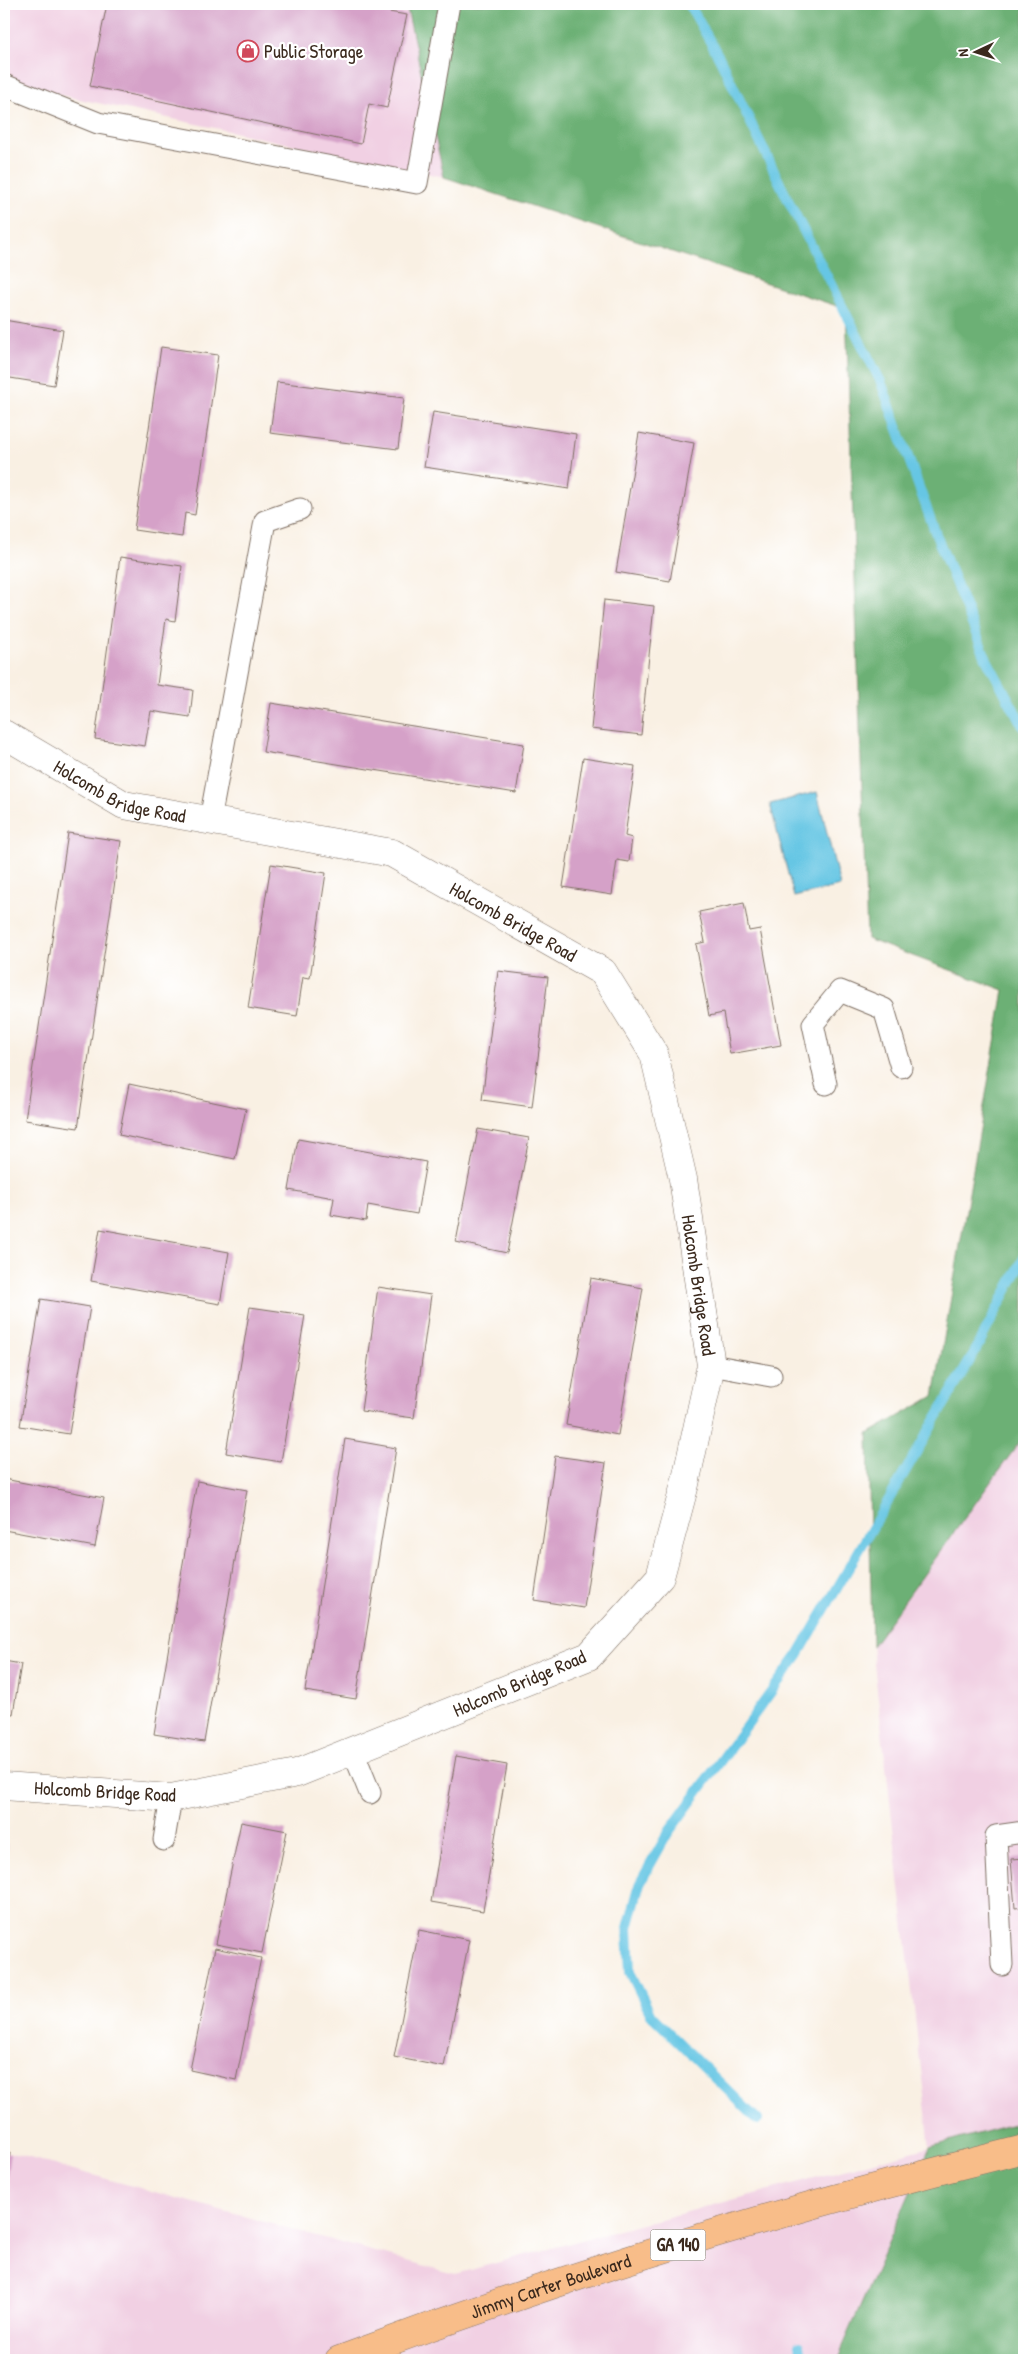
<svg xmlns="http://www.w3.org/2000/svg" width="1028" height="2364" font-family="'Patrick Hand',sans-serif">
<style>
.built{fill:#f1d0e3}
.forest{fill:#6cb074;stroke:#546d49}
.water{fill:#66c6e4;stroke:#507881}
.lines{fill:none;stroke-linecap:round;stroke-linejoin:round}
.stream{stroke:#66c6e4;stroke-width:10}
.building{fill:#d5a1c8}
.lane-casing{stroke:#7e6f63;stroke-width:23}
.street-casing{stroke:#7e6f63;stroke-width:29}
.primary-casing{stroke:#7e6f63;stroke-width:29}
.lane{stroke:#fff;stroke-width:21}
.street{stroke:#fff;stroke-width:28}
.primary{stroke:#f8bd89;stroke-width:28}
.labels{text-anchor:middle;stroke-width:4.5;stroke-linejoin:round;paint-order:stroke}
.shield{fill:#fff;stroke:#766a62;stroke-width:1}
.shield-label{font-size:18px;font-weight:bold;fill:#3b2a1e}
.poi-label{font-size:19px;fill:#3b2a1e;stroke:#fff;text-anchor:start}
.street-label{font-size:19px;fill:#3b2a1e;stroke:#fff}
</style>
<rect width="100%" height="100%" fill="#fff"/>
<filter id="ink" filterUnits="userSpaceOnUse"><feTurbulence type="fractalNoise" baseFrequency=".02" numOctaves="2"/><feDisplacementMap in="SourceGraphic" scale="10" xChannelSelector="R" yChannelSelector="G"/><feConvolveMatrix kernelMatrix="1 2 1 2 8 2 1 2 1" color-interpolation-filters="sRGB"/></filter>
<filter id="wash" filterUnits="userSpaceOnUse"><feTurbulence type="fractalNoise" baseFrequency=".0096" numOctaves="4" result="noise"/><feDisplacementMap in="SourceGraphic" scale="20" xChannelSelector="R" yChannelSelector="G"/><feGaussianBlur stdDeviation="1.12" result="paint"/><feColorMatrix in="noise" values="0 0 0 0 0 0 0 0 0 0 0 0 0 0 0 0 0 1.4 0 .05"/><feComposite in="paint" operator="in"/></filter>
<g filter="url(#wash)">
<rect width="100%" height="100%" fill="#f9f0e3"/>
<g class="built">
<path d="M4,4H406L444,177L4,83Z"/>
<path d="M1024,1436V2121L930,2147L837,2360H4V2151L455,2274L930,2147L872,1646Z"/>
</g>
<g class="forest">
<path d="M406,4H1024V1436L872,1646L868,1434L934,1396L1004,990L867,939L846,309L444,177Z"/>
<path d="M1024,2121V2360H837L930,2147Z"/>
</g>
<path class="water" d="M817,792L840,886L794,897L770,804Z"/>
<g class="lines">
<g class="stream">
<path d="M689,4L720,59L790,204L881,382L937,537L986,658L1024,728"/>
<path d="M758,2120L651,2015L630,1972L628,1928L640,1883L668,1833L798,1655L972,1357L1024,1258"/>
<path d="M799,2346L805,2360"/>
</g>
</g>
<g id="blocks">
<g class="building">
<path d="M107,4H391L389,12L407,15L387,108L369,104L361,144L90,86Z"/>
<path d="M4,320L63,330L54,385L4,377Z"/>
<path d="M161,347L218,355L195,515L185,513L182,537L134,530Z"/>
<path d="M277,382L404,398L398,449L270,433Z"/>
<path d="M433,412L576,434L569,489L424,467Z"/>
<path d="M639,433L694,443L670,581L616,572Z"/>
<path d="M120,557L182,566L175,621L166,619L157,685L193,690L190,717L151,711L145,746L95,739Z"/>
<path d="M604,600L654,606L641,735L591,729Z"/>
<path d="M271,703L524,744L516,793L263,752Z"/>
<path d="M583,758L635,766L625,836L632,838L629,862L617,860L612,895L563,887Z"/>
<path d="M68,833L121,841L78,1128L25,1120Z"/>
<path d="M271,864L326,873L310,978L303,977L297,1016L248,1008Z"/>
<path d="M744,903L749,931L760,929L781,1045L730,1054L723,1013L709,1016L696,944L705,942L699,912Z"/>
<path d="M498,971L548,977L532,1107L482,1100Z"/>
<path d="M129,1084L246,1109L235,1159L119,1135Z"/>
<path d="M478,1129L529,1138L507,1253L456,1242Z"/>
<path d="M298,1139L426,1162L417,1214L368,1205L366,1221L331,1215L334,1198L289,1190Z"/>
<path d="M100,1229L229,1252L220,1304L91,1281Z"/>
<path d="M591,1278L643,1288L618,1435L566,1425Z"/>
<path d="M378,1287L431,1295L414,1418L361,1411Z"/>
<path d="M41,1299L90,1307L69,1434L20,1426Z"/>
<path d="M250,1307L305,1315L281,1462L226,1453Z"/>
<path d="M345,1439L396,1448L356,1699L305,1691Z"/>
<path d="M555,1456L606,1463L584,1608L534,1600Z"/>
<path d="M4,1479L104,1498L95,1547L4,1530Z"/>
<path d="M197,1481L247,1490L204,1742L154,1734Z"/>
<path d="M4,1661L21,1664L13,1714L4,1713Z"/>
<path d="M456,1756L507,1765L483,1911L431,1902Z"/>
<path d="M241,1822L287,1831L262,1953L216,1944Z"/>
<path d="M4,1843L7,1844L5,1860H4Z"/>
<path d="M1024,1858V1907L1015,1908L1011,1859Z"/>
<path d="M419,1930L469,1940L444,2067L394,2057Z"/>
<path d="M215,1948L261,1958L236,2080L190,2070Z"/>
<path d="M4,2152L10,2153L5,2190H4Z"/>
</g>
</g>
</g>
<g filter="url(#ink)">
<use href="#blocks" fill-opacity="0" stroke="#7e6f63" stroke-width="1"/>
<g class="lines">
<g class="lane-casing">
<g id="lane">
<path d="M4,85L98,123L417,183L449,4"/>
<path d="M210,820L265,521L300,509"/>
<path d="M826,1084L813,1024L840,991L884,1009L901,1067"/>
<path d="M711,1365L771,1376"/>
<path d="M353,1751L370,1793"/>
<path d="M164,1840L171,1798"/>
<path d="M1002,1965L996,1836L1024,1832"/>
</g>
</g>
<g class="street-casing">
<g id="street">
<path id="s1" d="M4,734L124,805L392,853L603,972L654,1054L683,1179L711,1365L685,1484L660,1577L589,1656L297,1773L171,1798L4,1786"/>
</g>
</g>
<g class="primary-casing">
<g id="primary">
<path id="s2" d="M339,2360C563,2276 792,2206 1024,2149"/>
</g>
</g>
<use href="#lane" class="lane"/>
<use href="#street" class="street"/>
<use href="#primary" class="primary"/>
</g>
</g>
<defs>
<g id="shop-ring" transform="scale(1.125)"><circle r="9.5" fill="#fff" stroke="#d1495b" stroke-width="1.5"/><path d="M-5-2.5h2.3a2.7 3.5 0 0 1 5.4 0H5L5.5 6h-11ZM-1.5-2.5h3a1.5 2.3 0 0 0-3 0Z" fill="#d1495b"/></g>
</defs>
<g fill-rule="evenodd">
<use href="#shop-ring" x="248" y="51"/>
</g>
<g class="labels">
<rect class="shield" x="650.5" y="2229.5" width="55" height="31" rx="4"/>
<g class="shield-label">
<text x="678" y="2251">GA 140</text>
</g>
<g class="poi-label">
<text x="264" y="58">Public Storage</text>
</g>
<g class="street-label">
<text dy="7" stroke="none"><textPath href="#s1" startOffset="131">Holcomb Bridge Road</textPath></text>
<text dy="7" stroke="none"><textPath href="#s1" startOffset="551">Holcomb Bridge Road</textPath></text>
<text dy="7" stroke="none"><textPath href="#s1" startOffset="986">Holcomb Bridge Road</textPath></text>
<text transform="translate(519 1683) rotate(-23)" y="7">Holcomb Bridge Road</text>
<text transform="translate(105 1791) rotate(3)" y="7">Holcomb Bridge Road</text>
<text dy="7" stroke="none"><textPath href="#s2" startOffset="224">Jimmy Carter Boulevard</textPath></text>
</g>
</g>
<rect width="1028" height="2364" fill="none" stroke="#fff" stroke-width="20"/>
<g transform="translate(976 52) rotate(266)" stroke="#ffffff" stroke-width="4" paint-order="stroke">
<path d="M0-4L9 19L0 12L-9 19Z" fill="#3b2a1e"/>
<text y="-8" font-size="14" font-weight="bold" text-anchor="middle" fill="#3b2a1e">N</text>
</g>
</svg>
